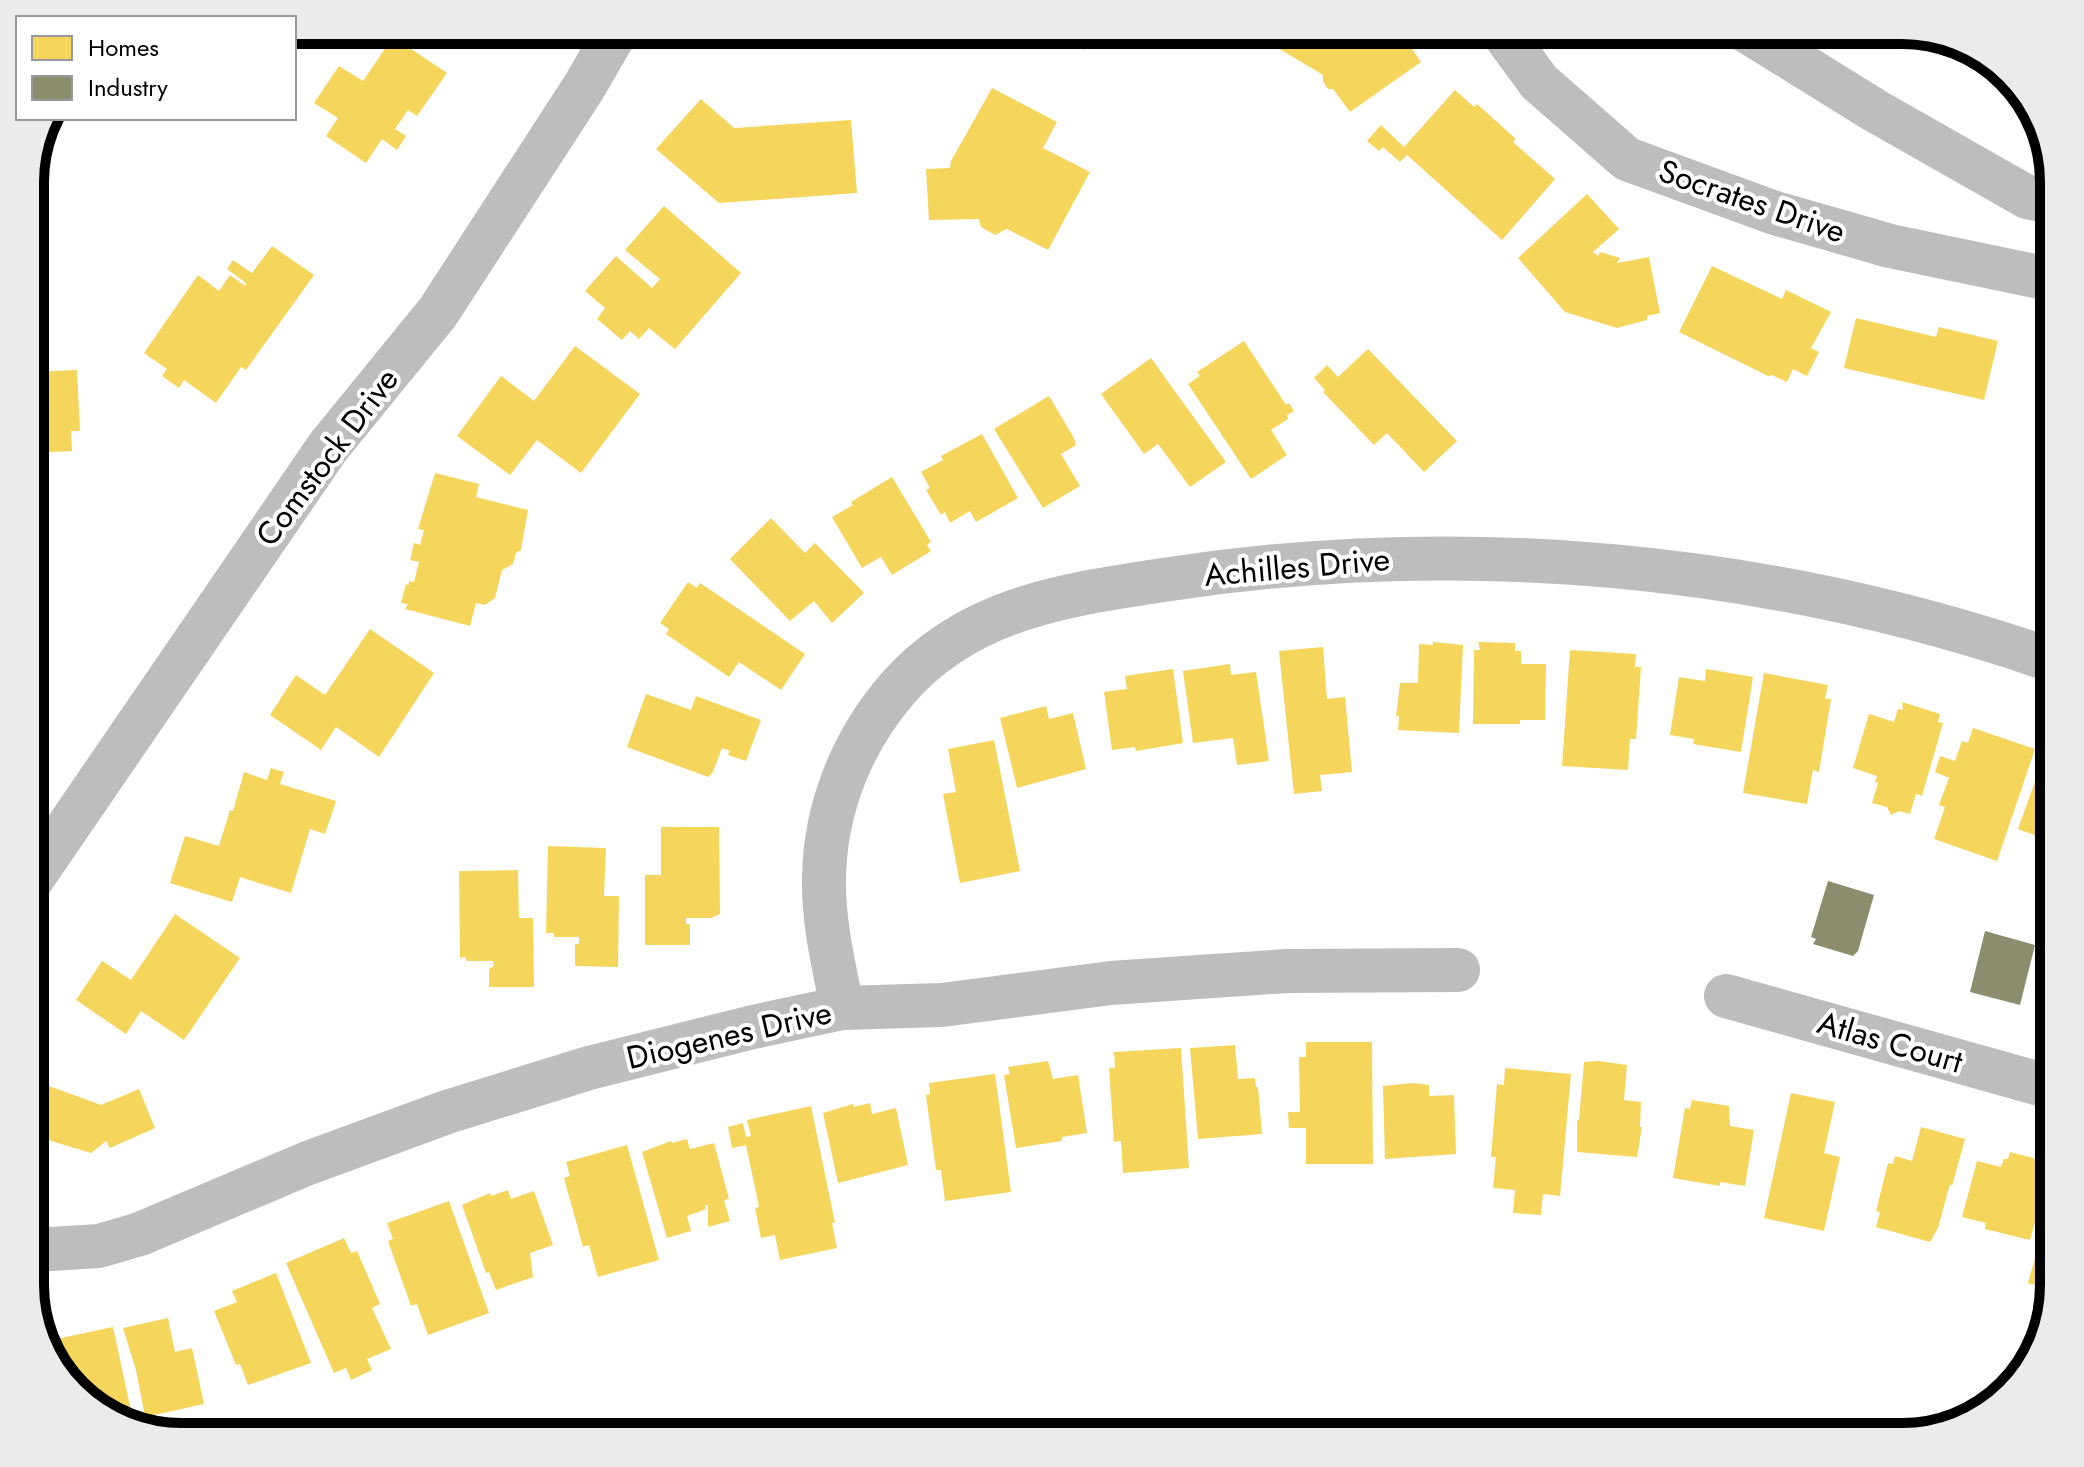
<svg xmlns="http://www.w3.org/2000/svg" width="2084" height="1467" font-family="Jost,sans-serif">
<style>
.homes{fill:#f6d55c}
.industry{fill:#8c8c6e}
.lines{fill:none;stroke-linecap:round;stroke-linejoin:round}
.minor{stroke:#bdbdbd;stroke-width:44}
.tertiary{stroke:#bdbdbd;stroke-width:44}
.rail{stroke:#bdbdbd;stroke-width:6;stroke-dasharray:12 4 2 4;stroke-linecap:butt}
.labels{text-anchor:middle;stroke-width:8;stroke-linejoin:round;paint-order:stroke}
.street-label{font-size:32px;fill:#000;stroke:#fff}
.rim{fill:none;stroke:#000;stroke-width:10}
</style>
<rect width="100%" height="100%" fill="#fff"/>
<g class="homes">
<path d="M1074,30H1128L1083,50Z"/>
<path d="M1248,30H1399L1421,62L1350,112L1333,89H1328L1323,81V75Z"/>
<path d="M393,37L447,73L417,116L408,110L395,129L406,136L397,150L382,139L366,163L326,136L338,118L314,103L339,66L363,81Z"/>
<path d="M992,88L1057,122L1043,148L1090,172L1048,250L1007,229L995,235L981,227L979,219L929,220L926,169L950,168L951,161Z"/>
<path d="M1455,90L1474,107L1477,104L1516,139L1513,142L1555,179L1502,240L1407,155L1400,162L1383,147L1379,151L1367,141L1381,125L1404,147Z"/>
<path d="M701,99L734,128L851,120L857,193L719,203L656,149Z"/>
<path d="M1587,194L1619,229L1593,252L1598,256L1600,252L1620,258L1617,263L1649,257L1660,313L1647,316V320L1617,328L1565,312L1518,258Z"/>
<path d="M664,206L741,273L675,349L649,328L639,339L630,331L622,340L597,319L605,308L585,291L616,256L652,288L660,279L625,250Z"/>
<path d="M272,246L314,275L246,370L241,367L216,403L184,380L179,388L162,376L167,369L144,353L198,275L219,291L230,275L245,286L246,283L227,269L233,260L252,273Z"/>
<path d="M1712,266L1782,299L1786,290L1831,312L1811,348L1819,352L1807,376L1793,369L1787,382L1772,375L1768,376L1679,332Z"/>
<path d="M1856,318L1936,337L1939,327L1998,341L1984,400L1844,368Z"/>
<path d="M1244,341L1286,405L1289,403L1294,411L1287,415L1288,419L1271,430L1287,455L1251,479L1188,384L1200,376L1197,372Z"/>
<path d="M575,346L640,394L581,473L537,440L510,475L457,436L501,376L534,401Z"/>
<path d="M1368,349L1457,441L1424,472L1387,433L1374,445L1323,392L1325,390L1314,378L1327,365L1338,377Z"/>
<path d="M1151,358L1226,462L1190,487L1158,444L1144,454L1101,394Z"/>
<path d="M77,370L80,431H71L72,451L30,453V372Z"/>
<path d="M1049,396L1074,438L1076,445L1061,454L1080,486L1043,508L994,429Z"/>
<path d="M982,434L1018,498L976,522L970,511L950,523L945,512L941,515L926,490L930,488L921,472L943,460L941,456Z"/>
<path d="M435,473L479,484L476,497L528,510L521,550L516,553L513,564L502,570L495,598L485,605L476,603L470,626L405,609L408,604L401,603L406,584L409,585V581L414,582L419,562L410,560L414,543L420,545L424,530L418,529Z"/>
<path d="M892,477L931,542L927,545L931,551L892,575L881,557L862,568L832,517L853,505L851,502Z"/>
<path d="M771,518L805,553L815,543L864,593L832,623L814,601L790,621L730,559Z"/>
<path d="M688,582L697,588L700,583L805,654L781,690L739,662L729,677L666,634L669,629L660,623Z"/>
<path d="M370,629L434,673L379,757L336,727L321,750L270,715L296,675L325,695Z"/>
<path d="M1433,642L1463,645L1459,733L1398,730L1399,716H1396L1400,683H1418L1419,644L1433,645Z"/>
<path d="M1478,642L1515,643V651H1521V664H1546L1545,720H1520V724H1473L1474,650H1480Z"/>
<path d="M1323,647L1327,699L1345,697L1352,772L1320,775L1322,791L1294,794L1279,651Z"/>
<path d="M1570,650L1636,654L1635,667H1641L1636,739H1630L1628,770L1562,766Z"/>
<path d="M1230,664L1231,675L1256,672L1269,761L1237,765L1233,738L1193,743L1183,671Z"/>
<path d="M30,666L45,673L30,703Z"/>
<path d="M1173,669L1183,743L1136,751L1135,747L1112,750L1104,692L1127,689L1125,676Z"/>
<path d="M1706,669L1753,677L1741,752L1693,744L1694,739L1670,735L1679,677L1705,681Z"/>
<path d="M1764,673L1828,685L1825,699H1831L1819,772L1813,770L1807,804L1743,793Z"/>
<path d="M646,694L691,710L696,696L761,720L746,761L728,755L730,751L722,748L713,772L708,777L627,747Z"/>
<path d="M1902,702L1940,714L1938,722L1943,723L1922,796L1916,794L1910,814L1899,811L1891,815L1887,807L1872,803L1878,783L1875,782L1877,776L1853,768L1869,714L1894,722L1898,709L1903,710Z"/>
<path d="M1046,706L1049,719L1073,713L1086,769L1017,788L1000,718Z"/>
<path d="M1973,728L2035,749L1997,861L1934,839L1945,807L1939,805L1949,778L1935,772L1940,756L1955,761L1962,741L1968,743Z"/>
<path d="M994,740L1020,871L960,883L943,794L956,792L948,749Z"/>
<path d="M2048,754L2054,756V849L2037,843L2039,837L2018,829L2043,759L2047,761Z"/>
<path d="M271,768L284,772L280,784L336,801L325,834L310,829L291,893L240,877L232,902L170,883L185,836L219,846L230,810L233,811L244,772L267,780Z"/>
<path d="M661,827H719L720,914L711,918H686V924H690V945H645V875H661Z"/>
<path d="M548,846L606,848L604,896H619L618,967L575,966V944H579V937H554V933H546Z"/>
<path d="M518,870L519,918H533L534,987H489V969L494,966L493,961H467L465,957L460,958L459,871Z"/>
<path d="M175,914L240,958L184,1040L141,1011L126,1034L76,1000L102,961L131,980Z"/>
<path d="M1306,1042H1372L1373,1164H1306V1128H1289L1288,1112H1300L1299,1057H1306Z"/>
<path d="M1235,1045L1238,1079L1255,1078L1256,1087H1258L1262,1134L1198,1139L1190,1048Z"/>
<path d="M1181,1048L1189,1168L1123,1173L1121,1141L1114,1142L1109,1068H1115L1114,1052Z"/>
<path d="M1048,1061L1053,1079L1078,1075L1087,1133L1062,1137V1141L1016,1148L1004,1075L1010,1074L1008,1067Z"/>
<path d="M1598,1061L1627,1065L1624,1100L1641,1102L1640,1127H1642L1637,1157L1577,1152V1120H1579L1584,1062Z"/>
<path d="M1505,1068L1571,1074L1560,1196L1543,1194L1541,1215L1513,1213L1515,1190L1493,1188L1496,1157H1491L1497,1084L1504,1085Z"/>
<path d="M995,1074L1011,1192L945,1201L941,1170H936L926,1095L930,1094L929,1083Z"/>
<path d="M30,1079L101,1105L139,1089L155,1128L110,1148L106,1141L91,1153L48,1140L45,1149L30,1143Z"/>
<path d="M1413,1083L1429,1085V1096L1454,1095L1456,1154L1385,1159L1383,1086Z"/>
<path d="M1791,1093L1835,1102L1824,1153L1840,1157L1824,1231L1764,1218Z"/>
<path d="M1692,1100L1729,1106L1730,1126L1754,1130L1745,1186L1720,1182V1186L1673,1178L1685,1108L1690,1109Z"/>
<path d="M870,1103L872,1114L896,1108L908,1165L838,1183L823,1113L853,1104L854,1107Z"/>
<path d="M811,1106L835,1223H832L837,1248L780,1260L775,1235L761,1238L755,1208L759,1207L746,1145L732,1148L728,1127L743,1123L746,1137L751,1136L747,1120Z"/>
<path d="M1921,1127L1965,1139L1952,1186L1950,1184L1938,1228L1930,1242L1876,1227L1880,1212L1876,1211L1888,1163L1893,1164L1895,1156L1912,1161Z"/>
<path d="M687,1139L690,1149L714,1143L729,1199L724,1200L730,1221L708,1227V1205H705L706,1209L687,1216L691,1231L667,1238L642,1152L671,1141L672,1143Z"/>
<path d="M627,1145L659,1260L598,1277L589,1245L583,1247L564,1178L570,1176L566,1162Z"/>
<path d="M2010,1152L2048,1162L2046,1170L2049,1172L2030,1240L1985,1229L1986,1223L1962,1217L1977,1161L2001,1167L2004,1159H2008Z"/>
<path d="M508,1190L511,1199L534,1191L553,1245L530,1253L533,1277L496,1290L489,1272L486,1273L462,1205L490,1193L491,1196Z"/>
<path d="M2053,1192L2054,1286L2053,1290L2028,1283Z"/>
<path d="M449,1201L489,1313L428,1335L417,1304L411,1306L388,1241L393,1239L387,1223Z"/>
<path d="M344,1238L351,1253L357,1251L380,1304L372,1308L391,1349L367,1359L372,1370L351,1380L346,1368L334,1373L286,1263Z"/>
<path d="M276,1273L311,1363L248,1385L240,1364L236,1365L214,1311L237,1302L232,1291Z"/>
<path d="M168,1318L175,1352L192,1348L204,1404L145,1417L136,1370L123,1328Z"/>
<path d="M113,1327L133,1420L90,1406L50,1359L47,1341Z"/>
</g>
<g class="industry">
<path d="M1828,881L1874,895L1858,951L1853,956L1813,944L1816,939L1811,937Z"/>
<path d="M1985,931L2035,945L2020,1005L1970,992Z"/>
</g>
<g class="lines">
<g class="minor">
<path d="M30,882L328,447L438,312L584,87L617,30"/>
<path d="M1726,996L2054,1088"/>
<path d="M842,1008C834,966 823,922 824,878C825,808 852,741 898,688C968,608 1064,595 1163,580C1461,534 1769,562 2054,661"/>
<path d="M30,1246L51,1249L99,1246L140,1234L308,1163L447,1112L589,1068L753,1027L842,1008L942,1005L1111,983L1287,971L1458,970"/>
</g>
<g class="tertiary">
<path d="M1501,30L1539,82L1627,159L1775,213L1890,246L2054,280"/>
<path d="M1745,30L1874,110L2027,197L2054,203"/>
</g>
<path class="rail" d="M1052,1437C1208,1419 1369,1421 1524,1437"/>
</g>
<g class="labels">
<g class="street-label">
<text transform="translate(1752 201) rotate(19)" y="11">Socrates Drive</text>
<text transform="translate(327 457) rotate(-53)" y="11">Comstock Drive</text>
<text transform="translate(1297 567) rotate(-5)" y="11">Achilles Drive</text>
<text transform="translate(729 1035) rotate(-13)" y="11">Diogenes Drive</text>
<text transform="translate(1890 1042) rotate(16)" y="11">Atlas Court</text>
</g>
</g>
<path d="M0 0H2084V1467H0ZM182 44H1902A138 138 0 0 1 2040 182V1285A138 138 0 0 1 1902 1423H182A138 138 0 0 1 44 1285V182A138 138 0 0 1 182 44Z" fill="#ebebeb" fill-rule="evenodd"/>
<path class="rim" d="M182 44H1902A138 138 0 0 1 2040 182V1285A138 138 0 0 1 1902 1423H182A138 138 0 0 1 44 1285V182A138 138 0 0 1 182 44Z"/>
<rect x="16" y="16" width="280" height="104" fill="#ffffff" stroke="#999999" stroke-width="2"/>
<rect x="32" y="36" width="40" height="24" fill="#f6d55c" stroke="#999999" stroke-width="2"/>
<text x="88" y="56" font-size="24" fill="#000000">Homes</text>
<rect x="32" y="76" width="40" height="24" fill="#8c8c6e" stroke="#999999" stroke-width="2"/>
<text x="88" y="96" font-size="24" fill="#000000">Industry</text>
</svg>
